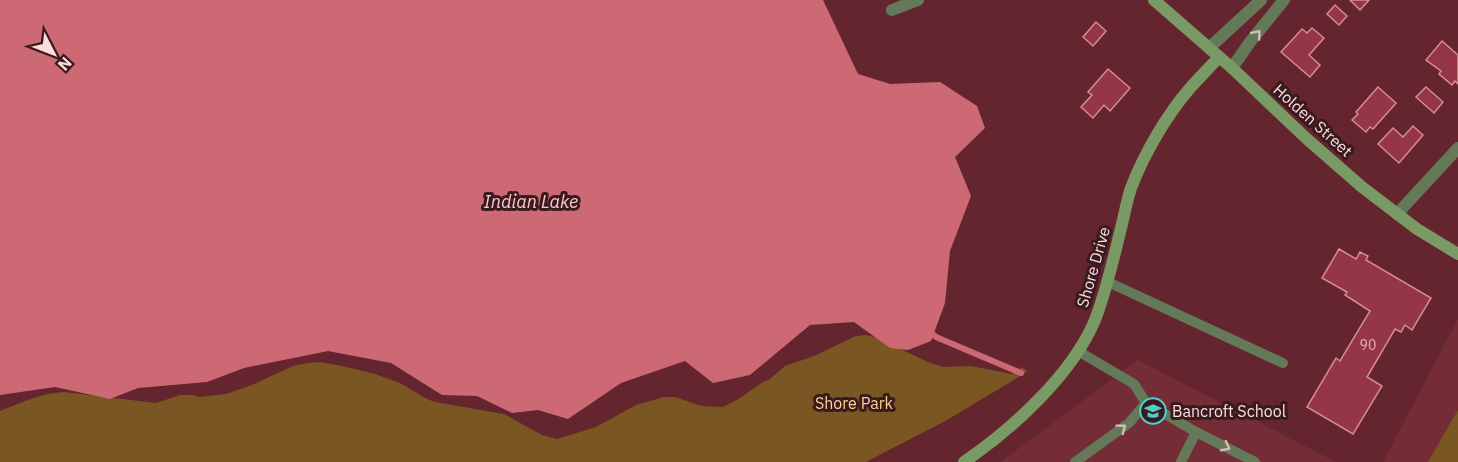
<svg xmlns="http://www.w3.org/2000/svg" width="1458" height="462" font-family="'IBM Plex Sans',sans-serif">
<style>
.built{fill:#742d37}
.green{fill:#7a5622}
.water{fill:#cd6975}
.lines{fill:none;stroke-linecap:round;stroke-linejoin:round}
.stream{stroke:#cd6975;stroke-width:6}
.building{fill:#943645;stroke:#d78b92;stroke-width:1.5}
.service{stroke:#647958;stroke-width:10}
.minor{stroke:#647958;stroke-width:12}
.secondary{stroke:#799a64;stroke-width:12}
.oneway{stroke:#cfbeb6}
.labels{text-anchor:middle;stroke-width:6;stroke-linejoin:round;paint-order:stroke}
.number-label{font-size:14px;fill:#e3b2b8}
.street-label{font-size:16px;fill:#fddcde;stroke:#381b1e}
.park-label{font-size:16px;fill:#fed093;stroke:#381b1e}
.poi-label{font-size:16px;fill:#fddcde;stroke:#381b1e;text-anchor:start}
.water-label{font-size:18px;font-style:italic;fill:#fdc6ca;stroke:#381b1e}
</style>
<rect width="100%" height="100%" fill="#65252f"/>
<g class="built">
<path d="M1458,319V462H1383Z"/>
<path d="M1138,360L1336,462H1000Z"/>
</g>
<g class="green">
<path d="M866,335L877,338L928,362L943,367L971,366L1012,374L1023,367L1027,372L947,420L866,462H0V411C24,402 38,394 64,392L156,403L180,395H193L200,397L226,394L252,385L293,366L307,363L320,362L342,366L375,374L400,383L427,399L435,402L504,414L542,435L557,439L596,427L636,405L664,397H675L701,406L723,407L740,398L763,382L770,379L785,366L814,356L856,336Z"/>
<path d="M1458,410V462H1428Z"/>
</g>
<path class="water" d="M0,0H823L858,74L890,84L940,82L977,106L985,128L955,157L971,196L950,251L945,303L931,341L908,350L890,348L854,322L810,325L750,375L713,383L685,361L621,383L568,419L538,410L512,413L477,396L442,395L391,363L328,351L244,368L207,382L138,388L110,399L55,387L0,395Z"/>
<g class="lines">
<path class="stream" d="M929,331L936,337L1021,373"/>
</g>
<g class="building">
<path d="M1350,0H1369L1360,10Z"/>
<path d="M1335,5L1347,16L1339,25L1327,14Z"/>
<path d="M1096,22L1106,31L1093,46L1083,37Z"/>
<path d="M1312,28L1324,38L1309,55L1320,65L1310,77L1281,52L1302,29L1307,33Z"/>
<path d="M1442,41L1458,55V84L1455,81L1452,85L1439,74L1441,71L1426,60Z"/>
<path d="M1108,69L1130,88L1110,111L1104,105L1093,118L1081,107L1092,95L1088,92Z"/>
<path d="M1378,87L1396,103L1373,129L1370,127L1366,132L1352,120L1358,114L1356,112Z"/>
<path d="M1426,87L1443,102L1434,113L1416,97Z"/>
<path d="M1413,126L1423,135L1399,163L1378,144L1393,128L1403,137Z"/>
<path d="M1339,249L1356,259L1360,252L1368,256L1366,260L1431,298L1412,330L1405,325L1401,332L1395,329L1367,377L1382,386L1353,434L1307,407L1336,358L1340,361L1370,311L1345,295L1347,292L1322,278Z"/>
</g>
<g class="lines">
<g class="service">
<path d="M1108,282L1283,363"/>
<path d="M1146,403L1196,432L1255,462"/>
<path d="M1075,462L1129,423L1146,403L1134,384L1078,351"/>
<path d="M1181,462L1196,432"/>
</g>
<g class="minor">
<path d="M892,10L918,0"/>
<path d="M1209,48L1261,0"/>
<path d="M1232,68L1250,42L1284,0"/>
<path d="M1397,214L1458,148"/>
</g>
<g class="secondary">
<path d="M1154,0L1232,68L1307,139L1362,187L1417,229L1458,254"/>
<path d="M964,462C1012,429 1072,375 1095,320C1107,289 1114,256 1122,224C1125,212 1127,200 1131,188C1144,154 1167,114 1191,87C1200,77 1210,67 1219,57"/>
</g>
</g>
<defs><path id="oneway-chevron" d="M-2-3.5L2.5 0L-2 3.5" fill="none" stroke-width="1.6" stroke-linecap="round" stroke-linejoin="round" transform="scale(1.5)"/></defs>
<g class="oneway">
<use href="#oneway-chevron" transform="translate(1257 34) rotate(-51)"/>
<use href="#oneway-chevron" transform="translate(1122 428) rotate(-37)"/>
<use href="#oneway-chevron" transform="translate(1226 447) rotate(28)"/>
</g>
<defs>
<g id="school-ring" transform="scale(1.35)"><circle r="9.5" fill="#381b1e" stroke="#52cdcc" stroke-width="1.5"/><path d="M0-5L7-2L0 1L-7-2ZM-4 1L0 2.5L4 1V4Q0 6-4 4Z" fill="#52cdcc"/></g>
</defs>
<g fill-rule="evenodd">
<use href="#school-ring" x="1153" y="411"/>
</g>
<g class="labels">
<g class="number-label">
<text x="1368" y="350">90</text>
</g>
<g class="street-label">
<text transform="translate(1313 120) rotate(42)" y="6">Holden Street</text>
<text transform="translate(1093 267) rotate(-74)" y="6">Shore Drive</text>
</g>
<g class="park-label">
<text x="854" y="409">Shore Park</text>
</g>
<g class="poi-label">
<text x="1172" y="417">Bancroft School</text>
</g>
<g class="water-label">
<text x="531" y="208">Indian Lake</text>
</g>
</g>
<g transform="translate(54 54) rotate(132)" stroke="#381b1e" stroke-width="4.5" paint-order="stroke">
<path d="M0-4.5L10 22L0 15L-10 22Z" fill="#fddcde"/>
<text y="-9" font-size="16" font-weight="bold" text-anchor="middle" fill="#fddcde">N</text>
</g>
</svg>
